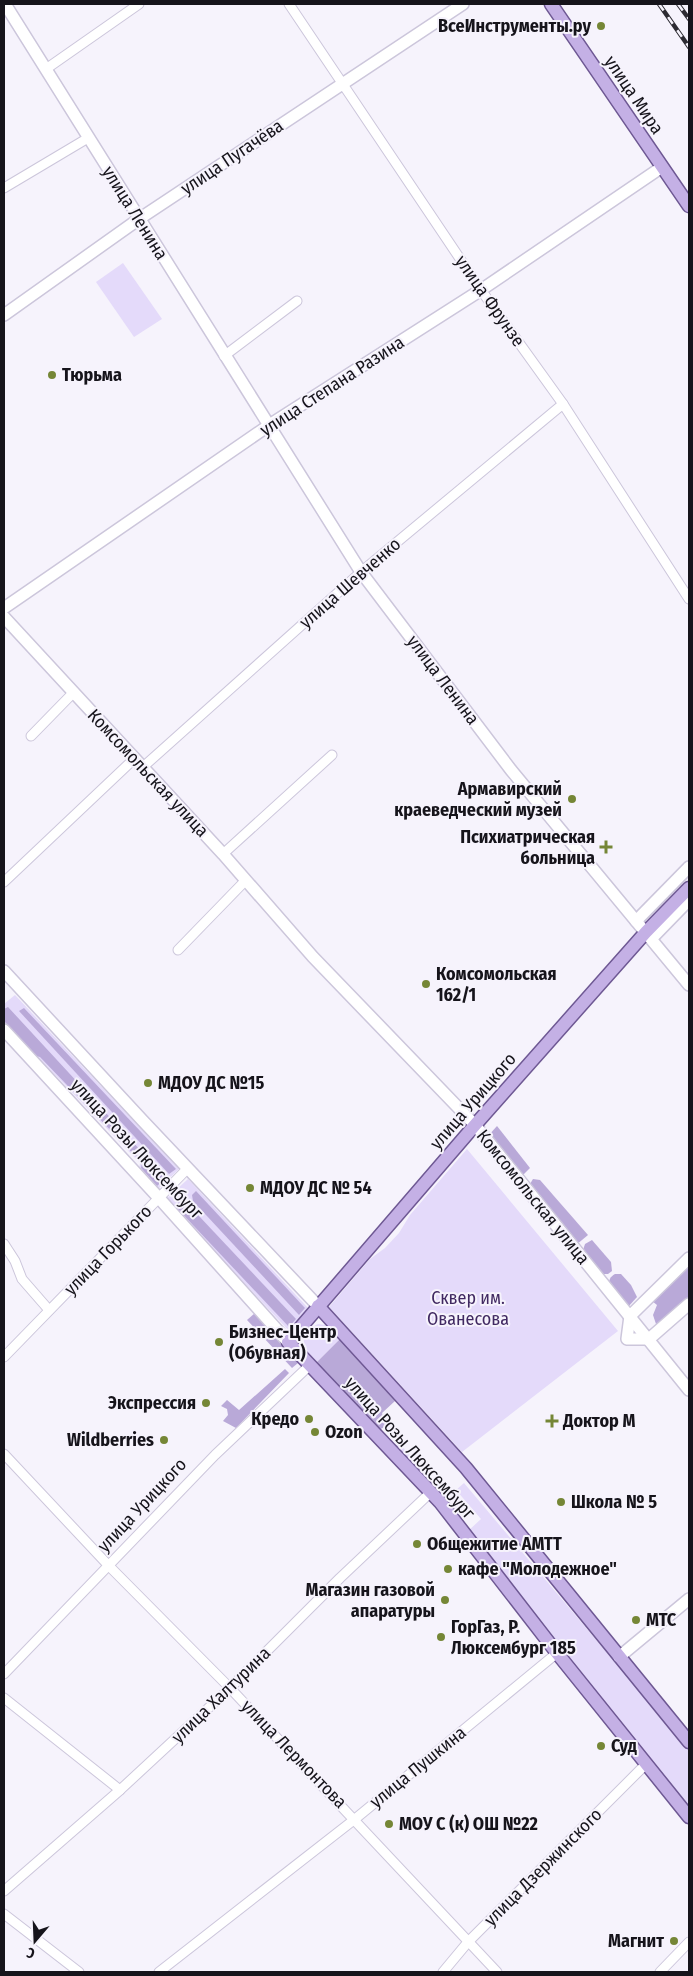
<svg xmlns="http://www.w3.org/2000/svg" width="693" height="1976" font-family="'Fira Sans Condensed',sans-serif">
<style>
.green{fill:#e4dafa}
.forest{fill:#b9a9d8}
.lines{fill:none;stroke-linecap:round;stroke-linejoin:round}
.street-casing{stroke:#ccc6db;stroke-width:11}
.secondary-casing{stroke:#ccc6db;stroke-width:14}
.primary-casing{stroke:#6e5893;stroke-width:15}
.street{stroke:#fff;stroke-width:9}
.secondary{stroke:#fff;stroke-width:11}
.primary{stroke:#c4b0e5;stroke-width:12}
.rail-casing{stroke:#2d2b32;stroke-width:4.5}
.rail{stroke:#f6f3fc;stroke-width:2.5;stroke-dasharray:8;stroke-linecap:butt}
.poi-dot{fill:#758636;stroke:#f6f3fc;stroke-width:2}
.labels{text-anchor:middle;stroke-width:4;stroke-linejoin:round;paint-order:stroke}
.poi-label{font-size:18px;font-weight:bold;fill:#16141b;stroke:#f6f3fc;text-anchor:start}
.street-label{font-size:18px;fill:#16141b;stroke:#f6f3fc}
.park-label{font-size:18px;fill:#402961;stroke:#f6f3fc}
</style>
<rect width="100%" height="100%" fill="#f6f3fc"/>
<g class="green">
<path d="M123,263L162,319L134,337L96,282Z"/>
<path d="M15,995L179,1169L158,1189L139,1169L140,1163L38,1057H33L4,1025V1004Z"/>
<path d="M467,1149L618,1331L462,1452L329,1307L370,1259L385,1248L399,1233L410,1215Z"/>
<path d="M188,1179L308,1308L289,1331L166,1199Z"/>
<path d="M318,1324L325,1325L340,1339L316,1363C304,1350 295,1334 318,1324Z"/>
<path d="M397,1441L426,1472L422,1475L392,1443Z"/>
<path d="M464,1483L689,1750V1811L467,1532L481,1519L456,1490Z"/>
</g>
<g class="forest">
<path d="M8,1007L166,1178L157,1186L141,1168L142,1163L40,1057L36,1056L4,1021V1009Z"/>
<path d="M24,1008L176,1169L169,1174L19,1011Z"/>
<path d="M497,1126L530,1168L521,1177L488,1136Z"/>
<path d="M533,1179L540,1180L588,1235L576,1245L531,1188L530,1184Z"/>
<path d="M196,1191L305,1308L299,1315L193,1201L192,1195Z"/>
<path d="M182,1198L296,1319L289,1327L175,1206Z"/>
<path d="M592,1240L611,1262L612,1271L608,1274H601L583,1250L585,1244Z"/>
<path d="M689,1265V1299L657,1327L653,1315L657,1305L652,1301Z"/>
<path d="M615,1274H621L631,1285L637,1297L628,1307L609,1285C609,1279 610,1277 615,1274Z"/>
<path d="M255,1313L298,1363L292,1368L247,1320Z"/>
<path d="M340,1339L395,1401L382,1413L386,1426L379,1430L316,1363Z"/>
<path d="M285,1369L289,1373L236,1428L223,1421L228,1415L227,1409L221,1406L227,1400L239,1410Z"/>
</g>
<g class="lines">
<g class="street-casing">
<g id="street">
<path d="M289,4L481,290L563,404L689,599"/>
<path d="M46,69L139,4"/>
<path d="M4,188L88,138"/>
<path d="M224,356L297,301"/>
<path d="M31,736L74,692"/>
<path d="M143,767L361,572L563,404"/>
<path d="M223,854L332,755"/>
<path d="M4,882L135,758"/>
<path d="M178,950L246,880"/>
<path d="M4,1244L15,1261L22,1279L49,1310"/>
<path d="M4,1357L188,1168"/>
<path d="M4,1454L109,1566L230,1688L497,1972"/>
<path d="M4,1674L215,1455L310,1365"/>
<path d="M4,1698L120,1790"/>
<path d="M4,1891L120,1790L230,1688L340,1578L431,1492"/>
<path d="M4,1914L79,1972"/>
<path d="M159,1972L355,1819L557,1653"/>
<path d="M443,1972L468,1942L646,1764"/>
<path d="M660,1972L689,1942"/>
</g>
</g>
<g class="secondary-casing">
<g id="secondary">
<path d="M5,4L361,572L511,770L689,985"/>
<path d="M4,315L139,219L463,4"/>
<path d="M4,608L268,426L481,290L662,167"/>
<path d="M4,617L223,854L313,957L475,1125L689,1390"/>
<path d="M636,921L689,867"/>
<path d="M652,938L689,900"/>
<path d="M4,971L143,1121L318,1306"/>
<path d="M4,1030L158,1197L288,1342"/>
<path d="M689,1258L630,1316L627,1339H649L689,1304"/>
<path d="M619,1657L689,1599"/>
</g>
</g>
<g class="primary-casing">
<g id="primary">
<path d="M551,4L689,206"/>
<path d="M689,888L646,932L475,1125L288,1342L440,1502L557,1653L689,1817"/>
<path d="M318,1306L466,1468L689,1742"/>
</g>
</g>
<use href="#street" class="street"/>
<use href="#secondary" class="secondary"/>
<use href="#primary" class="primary"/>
<g class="rail-casing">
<g id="rail">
<path d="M659,4L689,47"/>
<path d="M678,4L689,19"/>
</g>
</g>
<use href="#rail" class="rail"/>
</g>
<g class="poi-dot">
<circle cx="601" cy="26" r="5"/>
<circle cx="52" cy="375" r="5"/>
<circle cx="572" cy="799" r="5"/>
<path d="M603.5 839.5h5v5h5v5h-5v5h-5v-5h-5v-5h5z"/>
<circle cx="426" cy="984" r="5"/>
<circle cx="148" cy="1083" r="5"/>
<circle cx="250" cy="1188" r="5"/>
<circle cx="219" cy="1342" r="5"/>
<circle cx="206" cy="1403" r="5"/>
<circle cx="309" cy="1419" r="5"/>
<path d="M549.5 1413.5h5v5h5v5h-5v5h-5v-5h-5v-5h5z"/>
<circle cx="315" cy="1432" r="5"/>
<circle cx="164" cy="1440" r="5"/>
<circle cx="561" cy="1502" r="5"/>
<circle cx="417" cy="1544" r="5"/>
<circle cx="448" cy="1569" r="5"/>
<circle cx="445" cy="1600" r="5"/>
<circle cx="636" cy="1620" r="5"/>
<circle cx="441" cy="1637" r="5"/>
<circle cx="601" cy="1746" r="5"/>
<circle cx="389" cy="1824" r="5"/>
<circle cx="674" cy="1941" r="5"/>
</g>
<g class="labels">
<g class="poi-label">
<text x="591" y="32" text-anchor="end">ВсеИнструменты.ру</text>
<text x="62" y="381">Тюрьма</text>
<text x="562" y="795" text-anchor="end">Армавирский<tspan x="562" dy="21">краеведческий музей</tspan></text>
<text x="595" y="843" text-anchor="end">Психиатрическая<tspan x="595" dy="21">больница</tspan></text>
<text x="436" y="980">Комсомольская<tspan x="436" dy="21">162/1</tspan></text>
<text x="158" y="1089">МДОУ ДС №15</text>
<text x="260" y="1194">МДОУ ДС № 54</text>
<text x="229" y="1338">Бизнес-Центр<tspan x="229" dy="21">(Обувная)</tspan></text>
<text x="196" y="1409" text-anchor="end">Экспрессия</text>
<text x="299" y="1425" text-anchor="end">Кредо</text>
<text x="563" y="1427">Доктор М</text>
<text x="325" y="1438">Ozon</text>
<text x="154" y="1446" text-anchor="end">Wildberries</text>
<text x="571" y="1508">Школа № 5</text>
<text x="427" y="1550">Общежитие АМТТ</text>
<text x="458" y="1575">кафе "Молодежное"</text>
<text x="435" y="1596" text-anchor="end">Магазин газовой<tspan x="435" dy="21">апаратуры</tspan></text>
<text x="646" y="1626">МТС</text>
<text x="451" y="1633">ГорГаз, Р.<tspan x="451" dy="21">Люксембург 185</tspan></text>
<text x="611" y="1752">Суд</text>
<text x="399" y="1830">МОУ С (к) ОШ №22</text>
<text x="664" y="1947" text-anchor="end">Магнит</text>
</g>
<g class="street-label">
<text transform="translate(634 95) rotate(56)" y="6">улица Мира</text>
<text transform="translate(232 157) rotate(-34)" y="6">улица Пугачёва</text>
<text transform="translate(135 213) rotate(58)" y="6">улица Ленина</text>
<text transform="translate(490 301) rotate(55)" y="6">улица Фрунзе</text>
<text transform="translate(332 386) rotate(-33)" y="6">улица Степана Разина</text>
<text transform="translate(350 583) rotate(-41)" y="6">улица Шевченко</text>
<text transform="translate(443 680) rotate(53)" y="6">улица Ленина</text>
<text transform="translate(148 773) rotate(47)" y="6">Комсомольская улица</text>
<text transform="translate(473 1101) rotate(-49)" y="6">улица Урицкого</text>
<text transform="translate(137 1149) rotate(47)" y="6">улица Розы Люксембург</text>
<text transform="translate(533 1197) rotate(51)" y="6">Комсомольская улица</text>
<text transform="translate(108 1250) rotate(-46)" y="6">улица Горького</text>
<text transform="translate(410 1448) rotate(48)" y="6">улица Розы Люксембург</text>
<text transform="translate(142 1505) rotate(-47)" y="6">улица Урицкого</text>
<text transform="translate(221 1695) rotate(-44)" y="6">улица Халтурина</text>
<text transform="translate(294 1754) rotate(46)" y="6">улица Лермонтова</text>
<text transform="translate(418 1767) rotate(-39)" y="6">улица Пушкина</text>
<text transform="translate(543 1867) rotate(-45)" y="6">улица Дзержинского</text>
</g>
<g class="park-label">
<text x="468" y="1304">Сквер им.<tspan x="468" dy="21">Ованесова</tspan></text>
</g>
</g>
<rect width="693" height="1976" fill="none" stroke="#16141b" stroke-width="10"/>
<g transform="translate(35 1941) rotate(199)" stroke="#f6f3fc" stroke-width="4" paint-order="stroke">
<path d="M0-4L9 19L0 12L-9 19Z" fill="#16141b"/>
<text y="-8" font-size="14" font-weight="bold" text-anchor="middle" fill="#16141b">С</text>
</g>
</svg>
